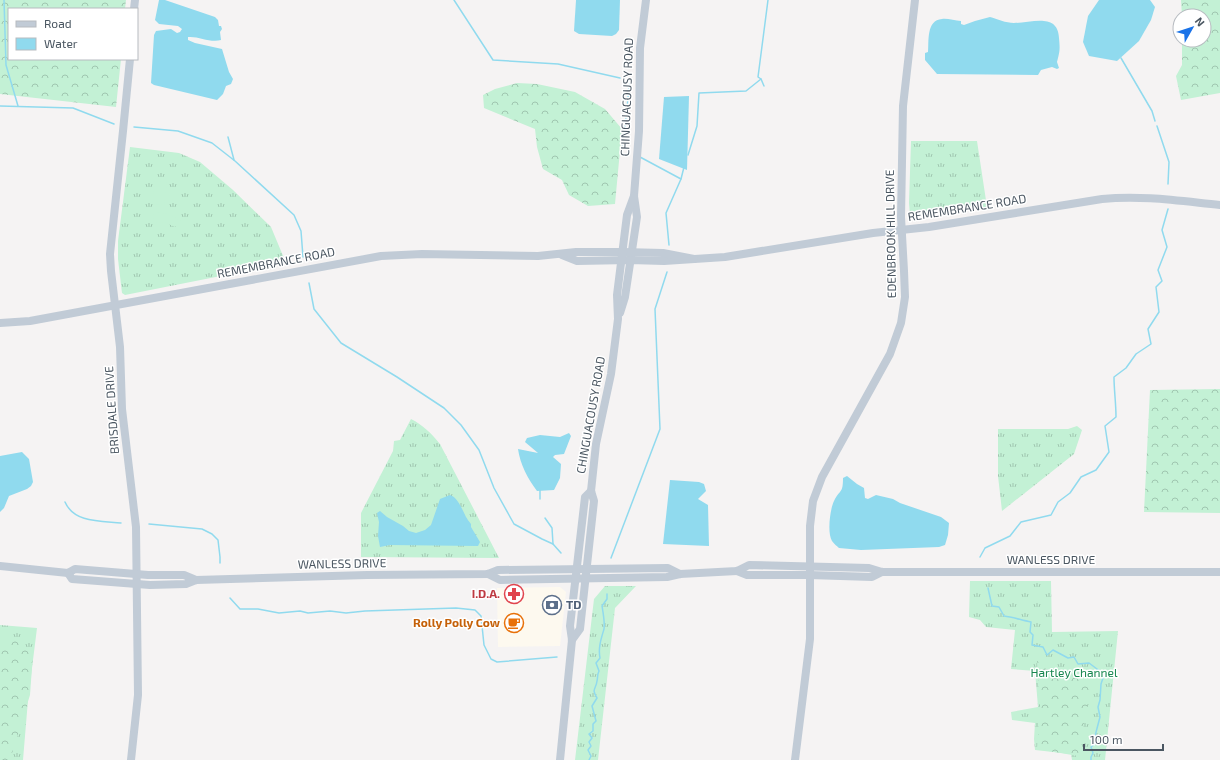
<svg xmlns="http://www.w3.org/2000/svg" width="1220" height="760" font-family="'Exo 2',sans-serif">
<style>
.commercial{fill:#fdf9ef}
.grass{fill:url(#grass-tufts)}
.forest{fill:url(#forest-crowns)}
.garden{fill:#c3f1d5}
.water{fill:#90daee}
.lines{fill:none;stroke-linecap:round;stroke-linejoin:round}
.stream{stroke:#90daee;stroke-width:1.5}
.secondary{stroke:#c1cbd6;stroke-width:8}
.labels{text-anchor:middle;stroke-width:3;stroke-linejoin:round;paint-order:stroke}
.street-label{font-size:12px;fill:#4a5661;stroke:#fff}
.health-label{font-size:12px;font-weight:bold;fill:#be3a42;stroke:#fff;text-anchor:end}
.service-label{font-size:12px;font-weight:bold;fill:#4e5e75;stroke:#fff;text-anchor:start}
.food-label{font-size:12px;font-weight:bold;fill:#c56008;stroke:#fff;text-anchor:end}
.park-label{font-size:12px;fill:#17864f;stroke:#fff}
</style>
<defs>
<pattern id="grass-tufts" width="24" height="20" patternUnits="userSpaceOnUse"><rect width="24" height="20" fill="#c3f1d5"/><path d="M3 7l-1-3M5 7V3M7 7l1-3M15 17l-1-3M17 17v-4M19 17l1-3" fill="none" stroke="#a0c6b0"/></pattern>
<pattern id="forest-crowns" width="20" height="18" patternUnits="userSpaceOnUse"><rect width="20" height="18" fill="#c3f1d5"/><path d="M2 6a3 3 0 1 1 6 0M12 15a3 3 0 1 1 6 0" fill="none" stroke="#a0c6b0"/></pattern>
</defs>
<rect width="100%" height="100%" fill="#f5f3f3"/>
<path class="commercial" d="M560,587L566,592L560,646L498,647L497,588Z"/>
<g class="grass">
<path d="M911,141H977L987,207L985,208H973L913,217L910,215L909,203Z"/>
<path d="M130,147L179,153L200,162L233,190L271,227L286,263L125,295L122,293L118,259V241Z"/>
<path d="M411,419C423,425 431,433 440,444L499,558L361,557V513L393,451L394,441L400,440Z"/>
<path d="M1077,426L1082,430L1074,454L1002,511L998,476V429H1068Z"/>
<path d="M970,581H1051L1052,632L1118,631L1105,760H1072L1071,754L1035,750L1034,739L1035,723L1012,720L1011,712L1038,707L1035,671L1011,669L1015,630L986,627L980,620L969,617Z"/>
<path d="M605,586H636L615,608L598,760H575L594,599Z"/>
<path d="M0,625L37,628L28,700L23,760H0Z"/>
</g>
<g class="forest">
<path d="M0,0H126L125,9H9V59H121L116,107L0,94Z"/>
<path d="M1181,0H1220V93L1181,100L1176,76L1182,65V40H1204V16H1182Z"/>
<path d="M517,83L537,84L575,92L605,109L622,129L615,204L588,206L569,195L562,180L543,169L537,147L535,129L484,108L483,95L495,89Z"/>
<path d="M1220,389V513L1144,512L1150,390Z"/>
<path d="M12,636L33,653L30,695L10,760H0V640Z"/>
<path d="M1037,661L1091,684L1078,756L1037,749L1040,707Z"/>
</g>
<g class="garden">
<path d="M155,181L167,183L164,205L152,204Z"/>
<path d="M158,212L171,215L181,221L175,227L166,223L156,222L154,220L153,213Z"/>
</g>
<g class="water">
<path d="M159,0H165L215,17L218,20L219,26H221L222,29L220,32L221,40C210,43 199,36 188,37V40L195,43L222,49L229,72L233,79L231,84L226,86L223,94L217,100L154,85L151,83L154,35L156,31L171,29L177,33L180,32L182,29L178,26L159,24L155,20Z"/>
<path d="M576,0H620L619,30L616,34L612,36L579,34L574,31Z"/>
<path d="M1099,0H1150L1155,7L1151,20L1139,41L1117,61L1089,56L1083,42L1088,16Z"/>
<path d="M990,17C997,19 1006,23 1014,23C1031,23 1058,12 1059,38C1060,49 1060,51 1057,62L1059,68L1057,69L1052,67L1041,70L1038,75L937,74L925,60V53L928,52C929,42 926,20 942,19C947,18 955,21 961,21V24L964,25L975,21Z"/>
<path d="M689,96L687,170L659,159L664,97Z"/>
<path d="M569,433L571,436L564,454L555,455L553,457L561,464L560,478L554,490L537,491C528,479 520,464 518,449L538,453L525,442L527,438L540,435L560,437Z"/>
<path d="M22,452L29,459L33,482L31,486L27,489L9,496L4,508L0,512V456Z"/>
<path d="M847,476L857,484L864,488L865,498L868,499L876,495L893,499L900,503L941,517L949,523L948,535L945,545L939,547L861,550L839,548C837,546 834,544 832,541C827,533 830,509 834,501C840,489 843,494 843,478Z"/>
<path d="M670,480L699,482L704,484L706,491L698,499L708,505L709,546L663,544Z"/>
<path d="M450,495C461,499 463,516 471,524V527L480,542L478,546L390,545L380,547L378,536L379,522L377,513L380,511L387,517L403,526L409,531L416,533L425,530L431,525L440,499Z"/>
</g>
<g class="lines">
<g class="stream">
<path d="M4,0L6,65L18,106"/>
<path d="M454,0L493,60L558,64L620,78"/>
<path d="M1121,58L1152,111L1155,121"/>
<path d="M764,86L761,79L758,77L768,0"/>
<path d="M0,106L73,108L114,124"/>
<path d="M1157,126L1169,162L1168,184"/>
<path d="M134,127L178,131L212,143L235,161L294,215L301,231L303,257"/>
<path d="M228,137L234,160"/>
<path d="M623,145L630,80H629"/>
<path d="M688,155L697,126L699,93L746,91L761,79"/>
<path d="M640,157L681,179"/>
<path d="M669,245L666,213L681,179L684,167"/>
<path d="M309,283L314,309L341,343L397,377L444,408L461,425L479,450L494,488L514,524L542,539L553,544L561,553"/>
<path d="M540,499V490"/>
<path d="M65,502C74,523 101,521 121,523"/>
<path d="M545,518L552,528L553,544"/>
<path d="M149,524L202,529L212,534L218,540L220,557V563"/>
<path d="M980,557L985,548L1010,536L1021,522L1051,515L1058,502L1070,493L1081,477L1096,470L1109,452L1105,426L1116,417C1116,403 1114,390 1114,377L1126,368L1136,354L1151,344L1148,329L1159,312L1156,287L1162,281L1158,270L1167,247L1162,230L1168,209"/>
<path d="M611,558L660,429L655,309L667,272"/>
<path d="M988,588L992,606L999,607L1004,616C1013,617 1021,620 1031,622L1030,632L1033,635L1032,645L1043,647L1047,655L1053,650L1068,658L1074,657L1078,664L1089,663L1101,672L1103,678L1101,684L1100,700L1098,707L1100,717L1095,736L1096,743L1091,747L1093,753L1091,757V760"/>
<path d="M230,598L240,609H258L279,613L300,611L308,613L330,611L346,613L365,611L456,608L475,610L481,616L484,645L491,659L497,662L557,657"/>
<path d="M589,760L591,756L588,750L591,746L589,742L592,738L589,734L593,731V724L596,721L592,706L597,698C591,688 596,690 597,681C598,677 597,675 599,671L596,663L600,658C598,648 601,639 604,629C605,622 603,612 602,606L607,599V594"/>
</g>
<g class="secondary">
<path d="M134,9L135,0"/>
<path d="M130,59L123,131L110,254L111,271L120,347L122,409L136,527L138,695L131,760"/>
<path d="M562,255L577,261L630,260L664,261L725,257L873,233L929,227L1102,199C1142,195 1180,201 1220,205"/>
<path d="M620,313L625,297L637,217L634,196L639,131L640,48L646,0"/>
<path d="M0,323L30,321L381,256L422,254L538,256L576,252H623L663,253L694,259"/>
<path d="M0,566L68,573L75,569L148,575H184L196,580"/>
<path d="M737,571L747,575H809L872,577L882,572"/>
<path d="M68,573L72,579L150,585L186,584L196,580L367,575L488,574L498,570L668,568L680,574"/>
<path d="M488,574L500,580L667,577L680,574L737,571L749,565L869,568L882,572H1220"/>
<path d="M572,640L580,629L594,501L591,491L596,444L611,374L618,319L617,295L627,215L634,196"/>
<path d="M560,760L572,640L570,626L585,497L591,491"/>
<path d="M795,760L810,639V526L813,501L822,477L890,354L901,323L905,297L904,271L901,217L903,106L915,0"/>
</g>
</g>
<defs>
<g id="pharmacy-ring" transform="scale(1)"><circle r="9.5" fill="#fff" stroke="#e0444e" stroke-width="1.5"/><path d="M-2-6h4v4h4v4h-4v4h-4v-4h-4v-4h4Z" fill="#e0444e"/></g>
<g id="bank-ring" transform="scale(1)"><circle r="9.5" fill="#fff" stroke="#5c6f8a" stroke-width="1.5"/><path d="M-6-4H6V4H-6ZM0-2.3a2.3 2.3 0 1 0 0 4.6a2.3 2.3 0 1 0 0-4.6Z" fill="#5c6f8a"/></g>
<g id="cafe-ring" transform="scale(1)"><circle r="9.5" fill="#fff" stroke="#e8710a" stroke-width="1.5"/><path d="M-5.5-4.5H6V0H3Q3 3.5 0 3.5H-2.5Q-5.5 3.5-5.5 0ZM3-3.2v2h1.7v-2ZM-6 4.5H4V6H-6Z" fill="#e8710a"/></g>
</defs>
<g fill-rule="evenodd">
<use href="#pharmacy-ring" x="514" y="594"/>
<use href="#bank-ring" x="552" y="605"/>
<use href="#cafe-ring" x="514" y="623"/>
</g>
<g class="labels">
<g class="street-label">
<text transform="translate(627 97) rotate(-88)" y="4">CHINGUACOUSY ROAD</text>
<text transform="translate(967 208) rotate(-9)" y="4">REMEMBRANCE ROAD</text>
<text transform="translate(891 234) rotate(-91)" y="4">EDENBROOK HILL DRIVE</text>
<text transform="translate(276 263) rotate(-11)" y="4">REMEMBRANCE ROAD</text>
<text transform="translate(112 410) rotate(-94)" y="4">BRISDALE DRIVE</text>
<text transform="translate(591 415) rotate(-80)" y="4">CHINGUACOUSY ROAD</text>
<text x="1051" y="564">WANLESS DRIVE</text>
<text transform="translate(342 564) rotate(-1)" y="4">WANLESS DRIVE</text>
</g>
<g class="health-label">
<text x="500" y="598">I.D.A.</text>
</g>
<g class="service-label">
<text x="566" y="609">TD</text>
</g>
<g class="food-label">
<text x="500" y="627">Rolly Polly Cow</text>
</g>
<g class="park-label">
<text x="1074" y="677">Hartley Channel</text>
</g>
</g>
<rect x="8" y="8" width="130" height="52" fill="#ffffff" stroke="#b7bbc0"/>
<rect x="16" y="21" width="20" height="6" fill="#c1cbd6" stroke="#b7bbc0"/>
<text x="44" y="28" font-size="12" fill="#4a5661">Road</text>
<rect x="16" y="38" width="20" height="12" fill="#90daee" stroke="#b7bbc0"/>
<text x="44" y="48" font-size="12" fill="#4a5661">Water</text>
<g transform="translate(1192 28) rotate(51)"><circle r="19" fill="#ffffff" stroke="#b7bbc0"/>
<path d="M0-3L7 15L0 10L-7 15Z" fill="#1a73e8"/>
<text y="-6" font-size="11" font-weight="bold" text-anchor="middle" fill="#4a5661">N</text>
</g>
<path d="M1084 744v6h79v-6" fill="none" stroke="#4a5661" stroke-width="2"/>
<text x="1090" y="744" font-size="12" fill="#4a5661" stroke="#ffffff" stroke-width="3" paint-order="stroke">100 m</text>
</svg>
